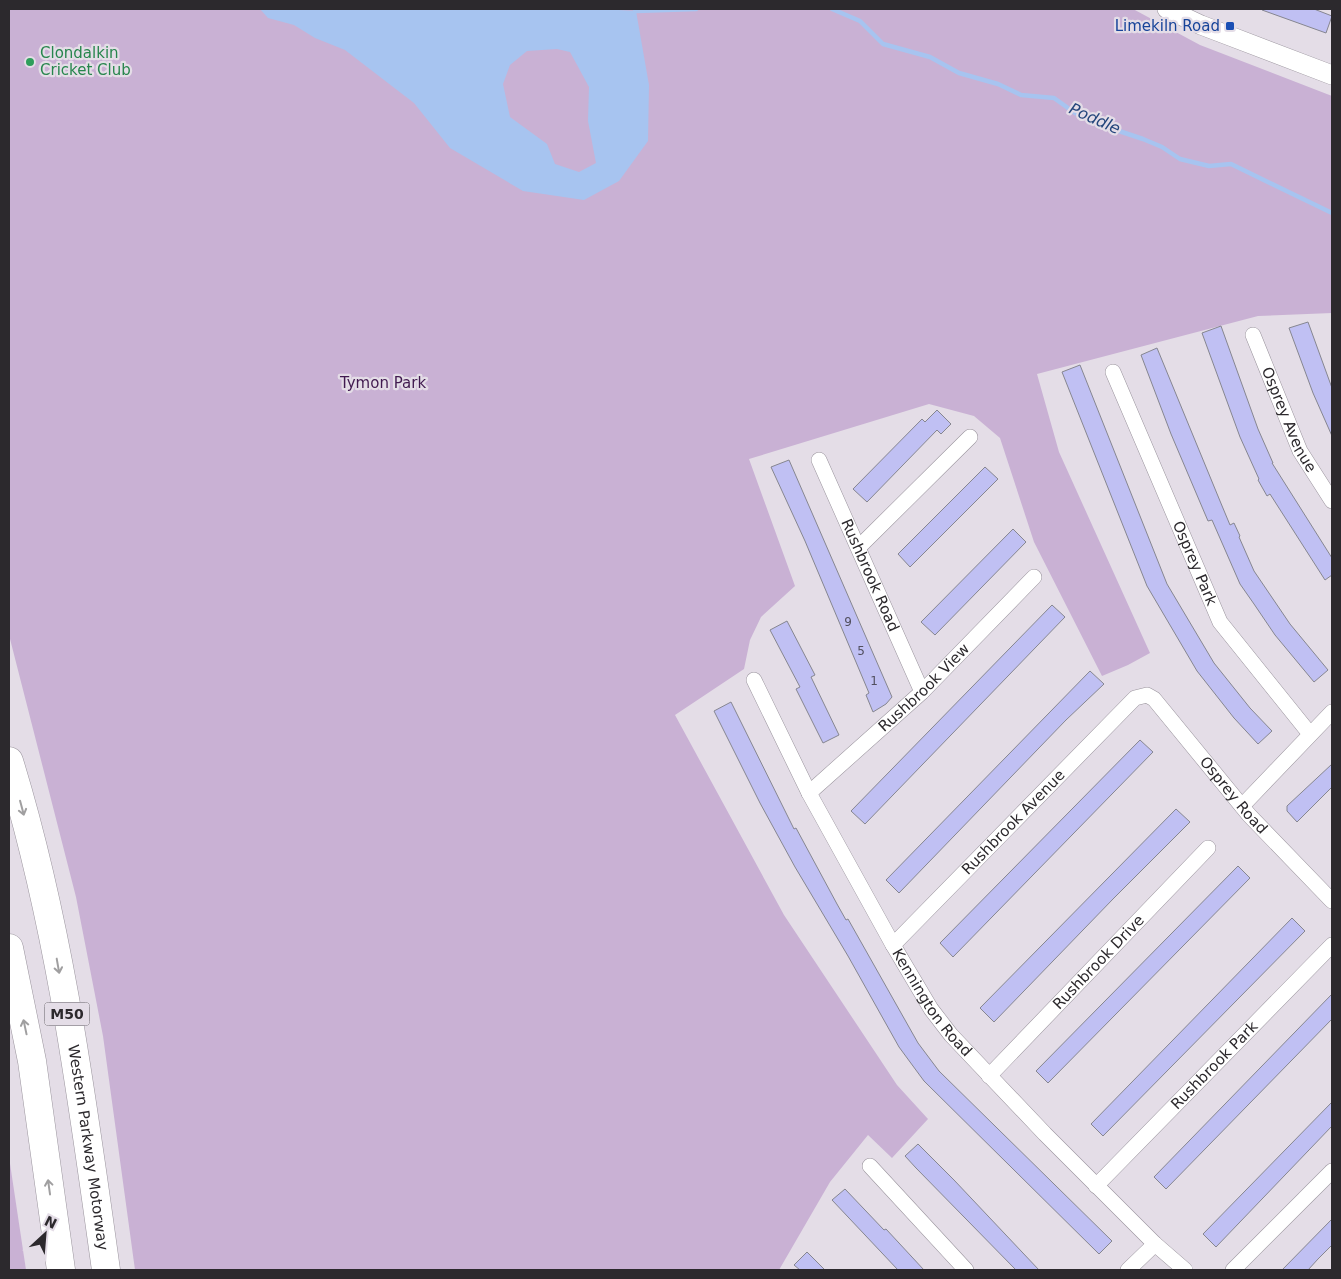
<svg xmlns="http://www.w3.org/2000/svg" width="1341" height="1279" font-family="'DejaVu Sans',sans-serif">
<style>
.green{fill:#c9b1d4}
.water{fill:#a7c4f0;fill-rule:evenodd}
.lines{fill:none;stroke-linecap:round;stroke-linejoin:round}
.stream{stroke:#a7c4f0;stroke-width:4.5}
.building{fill:#c0c0f3;stroke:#868690}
.minor-casing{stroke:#9a949d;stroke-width:16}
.tertiary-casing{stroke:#9a949d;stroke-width:20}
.motorway-casing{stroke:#9a949d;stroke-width:29}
.minor{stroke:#fff;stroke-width:15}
.tertiary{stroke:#fff;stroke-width:19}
.motorway{stroke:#fff;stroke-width:28}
.oneway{stroke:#a09fa0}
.transit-dot{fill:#1a4fb4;stroke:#e4dde7;stroke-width:2}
.leisure-dot{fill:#2e9e5b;stroke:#e4dde7;stroke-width:2}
.labels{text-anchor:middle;stroke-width:4.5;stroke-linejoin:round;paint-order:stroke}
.number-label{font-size:12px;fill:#514f5e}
.shield{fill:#e4dde7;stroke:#635f65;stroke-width:1}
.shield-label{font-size:14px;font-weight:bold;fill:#2c292d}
.transit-label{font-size:15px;fill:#164399;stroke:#e4dde7;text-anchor:end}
.leisure-label{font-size:15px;fill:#27864d;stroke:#e4dde7;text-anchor:start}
.park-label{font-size:15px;fill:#411a50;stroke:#e4dde7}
.street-label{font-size:15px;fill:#2c292d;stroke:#e4dde7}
.water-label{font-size:16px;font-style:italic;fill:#23457b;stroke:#e4dde7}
</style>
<rect width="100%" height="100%" fill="#e4dde7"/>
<g class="green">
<path d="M9,9H1133L1200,45L1332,96V313L1258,316L1037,374L1059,452L1150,653L1128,665L1102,676L1034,542L1000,438L974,416L929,404L749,459L795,586L761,617L750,640L744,669L675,715L784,915L897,1085L928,1119L892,1158L868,1135L830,1182L779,1270H135L103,1036L76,897L9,635Z"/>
<path d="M9,1157L26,1270H9Z"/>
</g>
<path class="water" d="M260,9H601L636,11L649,85L648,141L619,181L584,200L523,191L450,148L414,103L345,50L315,38L294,25L268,18ZM557,49L570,52L589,87L588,121L596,163L579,172L555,164L547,144L510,117L503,84L510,65L527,51Z"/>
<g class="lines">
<g class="stream">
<path d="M832,9L860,21L883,44L930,57L959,73L998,84L1021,95L1054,98L1075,113L1101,125L1143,139L1162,147L1180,159L1209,166L1231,164L1332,213"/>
<path d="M633,13L636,11L696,9"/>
</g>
</g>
<g class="building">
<path d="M1262,9H1314L1332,16L1326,33L1262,10Z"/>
<path d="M1308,322L1332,388V436L1313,393L1289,328Z"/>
<path d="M1221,326L1258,429L1273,463H1272L1332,558V575L1325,580L1270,494L1267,496L1258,480L1259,479L1240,437L1202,333Z"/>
<path d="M1157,348L1220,501L1230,525L1234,523L1240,536L1239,537L1254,571L1290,624L1328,670L1314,682L1275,635L1254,604L1240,584L1212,520L1208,521L1171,434L1141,355Z"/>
<path d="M1080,365L1167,584L1214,663L1250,708L1272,731L1258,744L1234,718L1197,671L1147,586L1062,372Z"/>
<path d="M937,410L951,424L941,434L937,430L867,502L853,489L922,419L925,422Z"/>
<path d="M789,460L892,697L886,704L873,712L866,695L869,693L805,541L771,467Z"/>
<path d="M985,467L998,479L910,567L898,554Z"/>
<path d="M1013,529L1026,542L935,635L921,622Z"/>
<path d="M1052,605L1065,617L865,824L851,811Z"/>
<path d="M787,621L815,675L811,677L839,735L823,743L796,689L800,687L770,630Z"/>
<path d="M1090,671L1104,684L1066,720L899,893L886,880Z"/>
<path d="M731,702L794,829L796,828L837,904L846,920L848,919L918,1043L939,1071L1112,1241L1099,1254L924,1081L899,1047L848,956L795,867L760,803L714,711Z"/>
<path d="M1140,740L1153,752L953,957L940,943Z"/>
<path d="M1332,764V787L1297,822L1287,811V806Z"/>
<path d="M1176,809L1190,822L1113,899L994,1022L980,1008Z"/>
<path d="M1238,866L1250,878L1048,1083L1036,1071Z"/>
<path d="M1292,918L1305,931L1103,1136L1091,1124Z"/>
<path d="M1332,994V1019L1166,1189L1154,1177Z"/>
<path d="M1332,1102V1126L1216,1247L1203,1234Z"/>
<path d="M918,1144L954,1180L1039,1270H1016L916,1168L905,1156Z"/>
<path d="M845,1189L884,1230L886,1229L924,1270H898L832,1200Z"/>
<path d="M1332,1219V1245L1318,1259L1308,1270H1282Z"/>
<path d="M807,1252L825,1270H800L794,1265Z"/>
</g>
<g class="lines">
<g class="minor-casing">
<g id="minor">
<path id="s1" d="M1253,335L1300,451L1332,501"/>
<path id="s2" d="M1113,372L1220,622L1310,734"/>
<path id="s3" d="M819,460L922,692"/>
<path d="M859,547L970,437"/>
<path id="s4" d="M754,680L809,793L893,945L931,1009L951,1035L1045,1134L1155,1244L1185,1270"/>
<path id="s5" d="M809,793L922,692L1034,577"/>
<path d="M1242,806L1332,712"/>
<path id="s6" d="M893,945L1135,698L1147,695L1154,699L1249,815L1332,901"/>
<path id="s7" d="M989,1076L1208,848"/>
<path d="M870,1166L966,1270"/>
<path id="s8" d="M1096,1186L1332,945"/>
<path d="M1128,1270L1155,1244"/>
<path d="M1233,1270L1332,1171"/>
</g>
</g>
<g class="tertiary-casing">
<path id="tertiary" d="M1167,9L1201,25L1332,75"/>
</g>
<g class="motorway-casing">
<g id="motorway">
<path id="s9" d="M9,761C60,927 82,1099 106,1270"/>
<path d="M9,948L32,1061L61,1270"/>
</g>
</g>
<use href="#minor" class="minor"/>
<use href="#tertiary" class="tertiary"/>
<use href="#motorway" class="motorway"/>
</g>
<defs><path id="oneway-shaft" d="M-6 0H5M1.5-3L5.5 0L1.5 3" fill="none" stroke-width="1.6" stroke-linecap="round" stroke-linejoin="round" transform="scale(1.25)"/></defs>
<g class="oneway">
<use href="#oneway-shaft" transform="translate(22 808) rotate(75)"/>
<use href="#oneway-shaft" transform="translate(58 966) rotate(80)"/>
<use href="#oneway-shaft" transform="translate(25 1027) rotate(-102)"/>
<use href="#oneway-shaft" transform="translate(49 1187) rotate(-98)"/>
</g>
<rect class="transit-dot" x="1225" y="21" width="10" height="10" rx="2.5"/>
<circle class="leisure-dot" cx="30" cy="62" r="5"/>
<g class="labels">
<g class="number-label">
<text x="848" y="626">9</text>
<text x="861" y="655">5</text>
<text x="874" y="685">1</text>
</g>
<rect class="shield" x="44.5" y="1002.5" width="45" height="23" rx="4"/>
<g class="shield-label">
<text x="67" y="1019">M50</text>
</g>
<g class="transit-label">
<text x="1220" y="31">Limekiln Road</text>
</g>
<g class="leisure-label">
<text x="40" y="58">Clondalkin<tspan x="40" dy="17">Cricket Club</tspan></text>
</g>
<g class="park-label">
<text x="383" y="388">Tymon Park</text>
</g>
<g class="street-label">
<text dy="5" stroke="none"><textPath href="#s1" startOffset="92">Osprey Avenue</textPath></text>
<text dy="5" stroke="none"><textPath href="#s2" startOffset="208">Osprey Park</textPath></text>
<text dy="5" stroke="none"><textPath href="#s3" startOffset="126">Rushbrook Road</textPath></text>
<text dy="5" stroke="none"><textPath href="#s5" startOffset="156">Rushbrook View</textPath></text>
<text dy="5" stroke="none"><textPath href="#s6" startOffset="491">Osprey Road</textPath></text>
<text dy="5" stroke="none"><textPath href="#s6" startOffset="172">Rushbrook Avenue</textPath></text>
<text dy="5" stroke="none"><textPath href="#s7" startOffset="158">Rushbrook Drive</textPath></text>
<text dy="5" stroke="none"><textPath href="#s4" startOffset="369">Kennington Road</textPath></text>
<text dy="5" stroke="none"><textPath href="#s8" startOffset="169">Rushbrook Park</textPath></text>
<text dy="5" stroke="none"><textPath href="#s9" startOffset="395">Western Parkway Motorway</textPath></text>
</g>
<g class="water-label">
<text transform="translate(1095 118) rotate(24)" y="6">Poddle</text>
</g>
</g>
<rect width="1341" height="1279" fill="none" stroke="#2c292d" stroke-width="20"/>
<g transform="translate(45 1234) rotate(26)" stroke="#e4dde7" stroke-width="4" paint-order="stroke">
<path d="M0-4L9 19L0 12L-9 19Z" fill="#2c292d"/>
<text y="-8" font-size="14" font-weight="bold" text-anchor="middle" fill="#2c292d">N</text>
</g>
</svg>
